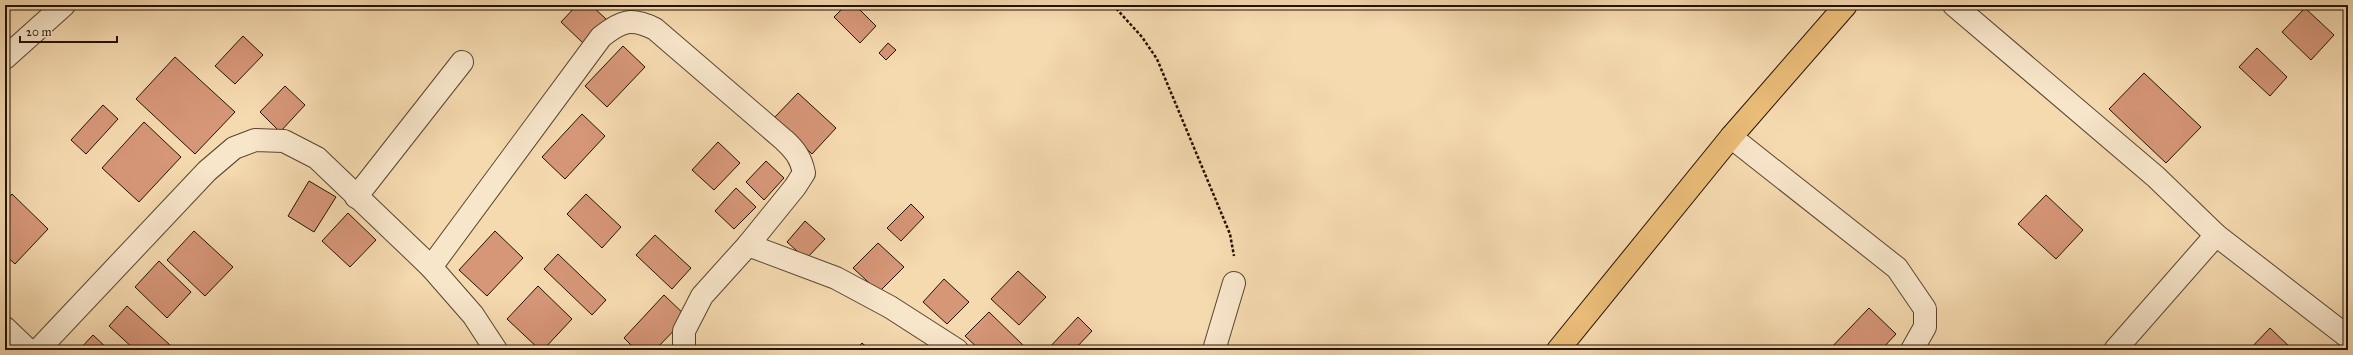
<svg xmlns="http://www.w3.org/2000/svg" width="2353" height="355" font-family="'IM FELL Great Primer',serif">
<style>
.building{fill:#d69678;stroke:#231203}
.lines{fill:none;stroke-linecap:round;stroke-linejoin:round}
.minor-casing{stroke:#58442e;stroke-width:24}
.major-casing{stroke:#231203;stroke-width:24}
.path{stroke:#231203;stroke-width:2.5;stroke-dasharray:3 2;stroke-linecap:butt}
.minor{stroke:#f8e6cb;stroke-width:22}
.major{stroke:#eabc78;stroke-width:22}
</style>
<rect width="100%" height="100%" fill="#f5d9af"/>
<filter id="stains"><feTurbulence type="fractalNoise" baseFrequency=".005" numOctaves="4"/><feColorMatrix values="0 0 0 0 .2 0 0 0 0 .09 0 0 0 0 .02 0 0 0 .5 -.17"/></filter>
<radialGradient id="worn" r=".72"><stop offset=".6" stop-color="#630" stop-opacity="0"/><stop offset="1" stop-color="#630" stop-opacity=".3"/></radialGradient>
<g class="building">
<path d="M577,5H591L606,19L583,43L561,22Z"/>
<path d="M846,5H855L876,26L860,43L834,17Z"/>
<path d="M2305,8L2334,35L2311,60L2282,32Z"/>
<path d="M243,36L263,55L235,84L215,66Z"/>
<path d="M888,43L896,50L886,60L879,53Z"/>
<path d="M623,46L645,67L607,107L585,86Z"/>
<path d="M2257,48L2287,77L2270,96L2239,67Z"/>
<path d="M175,57L235,112L195,154L136,99Z"/>
<path d="M2144,73L2201,127L2166,163L2109,109Z"/>
<path d="M285,86L305,105L280,132L260,112Z"/>
<path d="M798,93L836,128L812,154L774,118Z"/>
<path d="M103,105L118,119L86,154L71,140Z"/>
<path d="M582,114L605,136L565,179L542,157Z"/>
<path d="M144,122L181,157L139,202L102,168Z"/>
<path d="M718,142L740,163L714,190L692,170Z"/>
<path d="M766,161L784,178L764,200L746,182Z"/>
<path d="M309,181L336,197L314,232L288,216Z"/>
<path d="M736,188L756,207L734,229L715,211Z"/>
<path d="M12,194L48,229L15,264L5,255V202Z"/>
<path d="M586,194L621,227L602,248L567,214Z"/>
<path d="M2046,195L2083,230L2056,259L2018,224Z"/>
<path d="M911,204L924,217L901,241L887,228Z"/>
<path d="M348,213L376,240L350,267L322,241Z"/>
<path d="M805,221L825,239L806,259L787,242Z"/>
<path d="M194,231L233,267L205,296L167,260Z"/>
<path d="M495,231L523,258L487,296L459,270Z"/>
<path d="M655,235L691,268L672,289L636,255Z"/>
<path d="M878,243L904,267L879,292L853,268Z"/>
<path d="M558,254L606,300L592,315L544,269Z"/>
<path d="M159,261L191,292L167,318L135,287Z"/>
<path d="M1018,271L1046,297L1019,325L991,299Z"/>
<path d="M944,279L969,302L947,324L923,302Z"/>
<path d="M538,286L572,319L543,350H540L507,319Z"/>
<path d="M664,295L687,317L655,350H636L624,338Z"/>
<path d="M127,306L170,345L165,350H135L109,326Z"/>
<path d="M1869,308L1896,334L1881,350H1829Z"/>
<path d="M989,312L1026,348L1024,350H980L965,336Z"/>
<path d="M1078,317L1092,331L1074,350H1047Z"/>
<path d="M2270,328L2293,350H2249Z"/>
<path d="M93,335L109,350H79Z"/>
<path d="M862,343L870,350H855Z"/>
<path d="M722,345L728,350H717Z"/>
</g>
<g class="lines">
<g class="minor-casing">
<g id="minor">
<path d="M1954,5L2156,177L2216,235L2348,337"/>
<path d="M5,58L64,5"/>
<path d="M1731,137L1897,268L1925,309V327L1912,350"/>
<path d="M356,197L462,62"/>
<path d="M431,267L601,37C621,21 631,17 655,29L784,140C795,150 801,158 804,173L795,187L748,245"/>
<path d="M5,328L28,350"/>
<path d="M38,350L207,171L234,148L255,140L284,141L317,158L431,267L473,315L496,350"/>
<path d="M684,350V331L702,296L748,245L836,278L890,307L957,350"/>
<path d="M1214,350L1234,283"/>
<path d="M2115,350L2216,235"/>
</g>
</g>
<g class="major-casing">
<path id="major" d="M1558,350L1731,137L1846,5"/>
</g>
<path class="path" d="M1113,5L1142,37L1157,59L1230,234L1234,256"/>
<use href="#minor" class="minor"/>
<use href="#major" class="major"/>
</g>
<rect width="2353" height="355" fill="none" stroke="#f5d9af" stroke-width="20"/>
<rect x="6" y="6" width="2341" height="343" fill="none" stroke="#231203" stroke-width="2"/>
<rect x="10" y="10" width="2333" height="335" fill="none" stroke="#231203"/>
<path d="M20 36v6h97v-6" fill="none" stroke="#231203" stroke-width="2"/>
<text x="26" y="36" font-size="12" fill="#231203" stroke="#f8e6cb" stroke-width="3" paint-order="stroke">20 m</text>
<rect width="100%" height="100%" filter="url(#stains)"/>
<rect width="100%" height="100%" fill="url(#worn)"/>
</svg>
